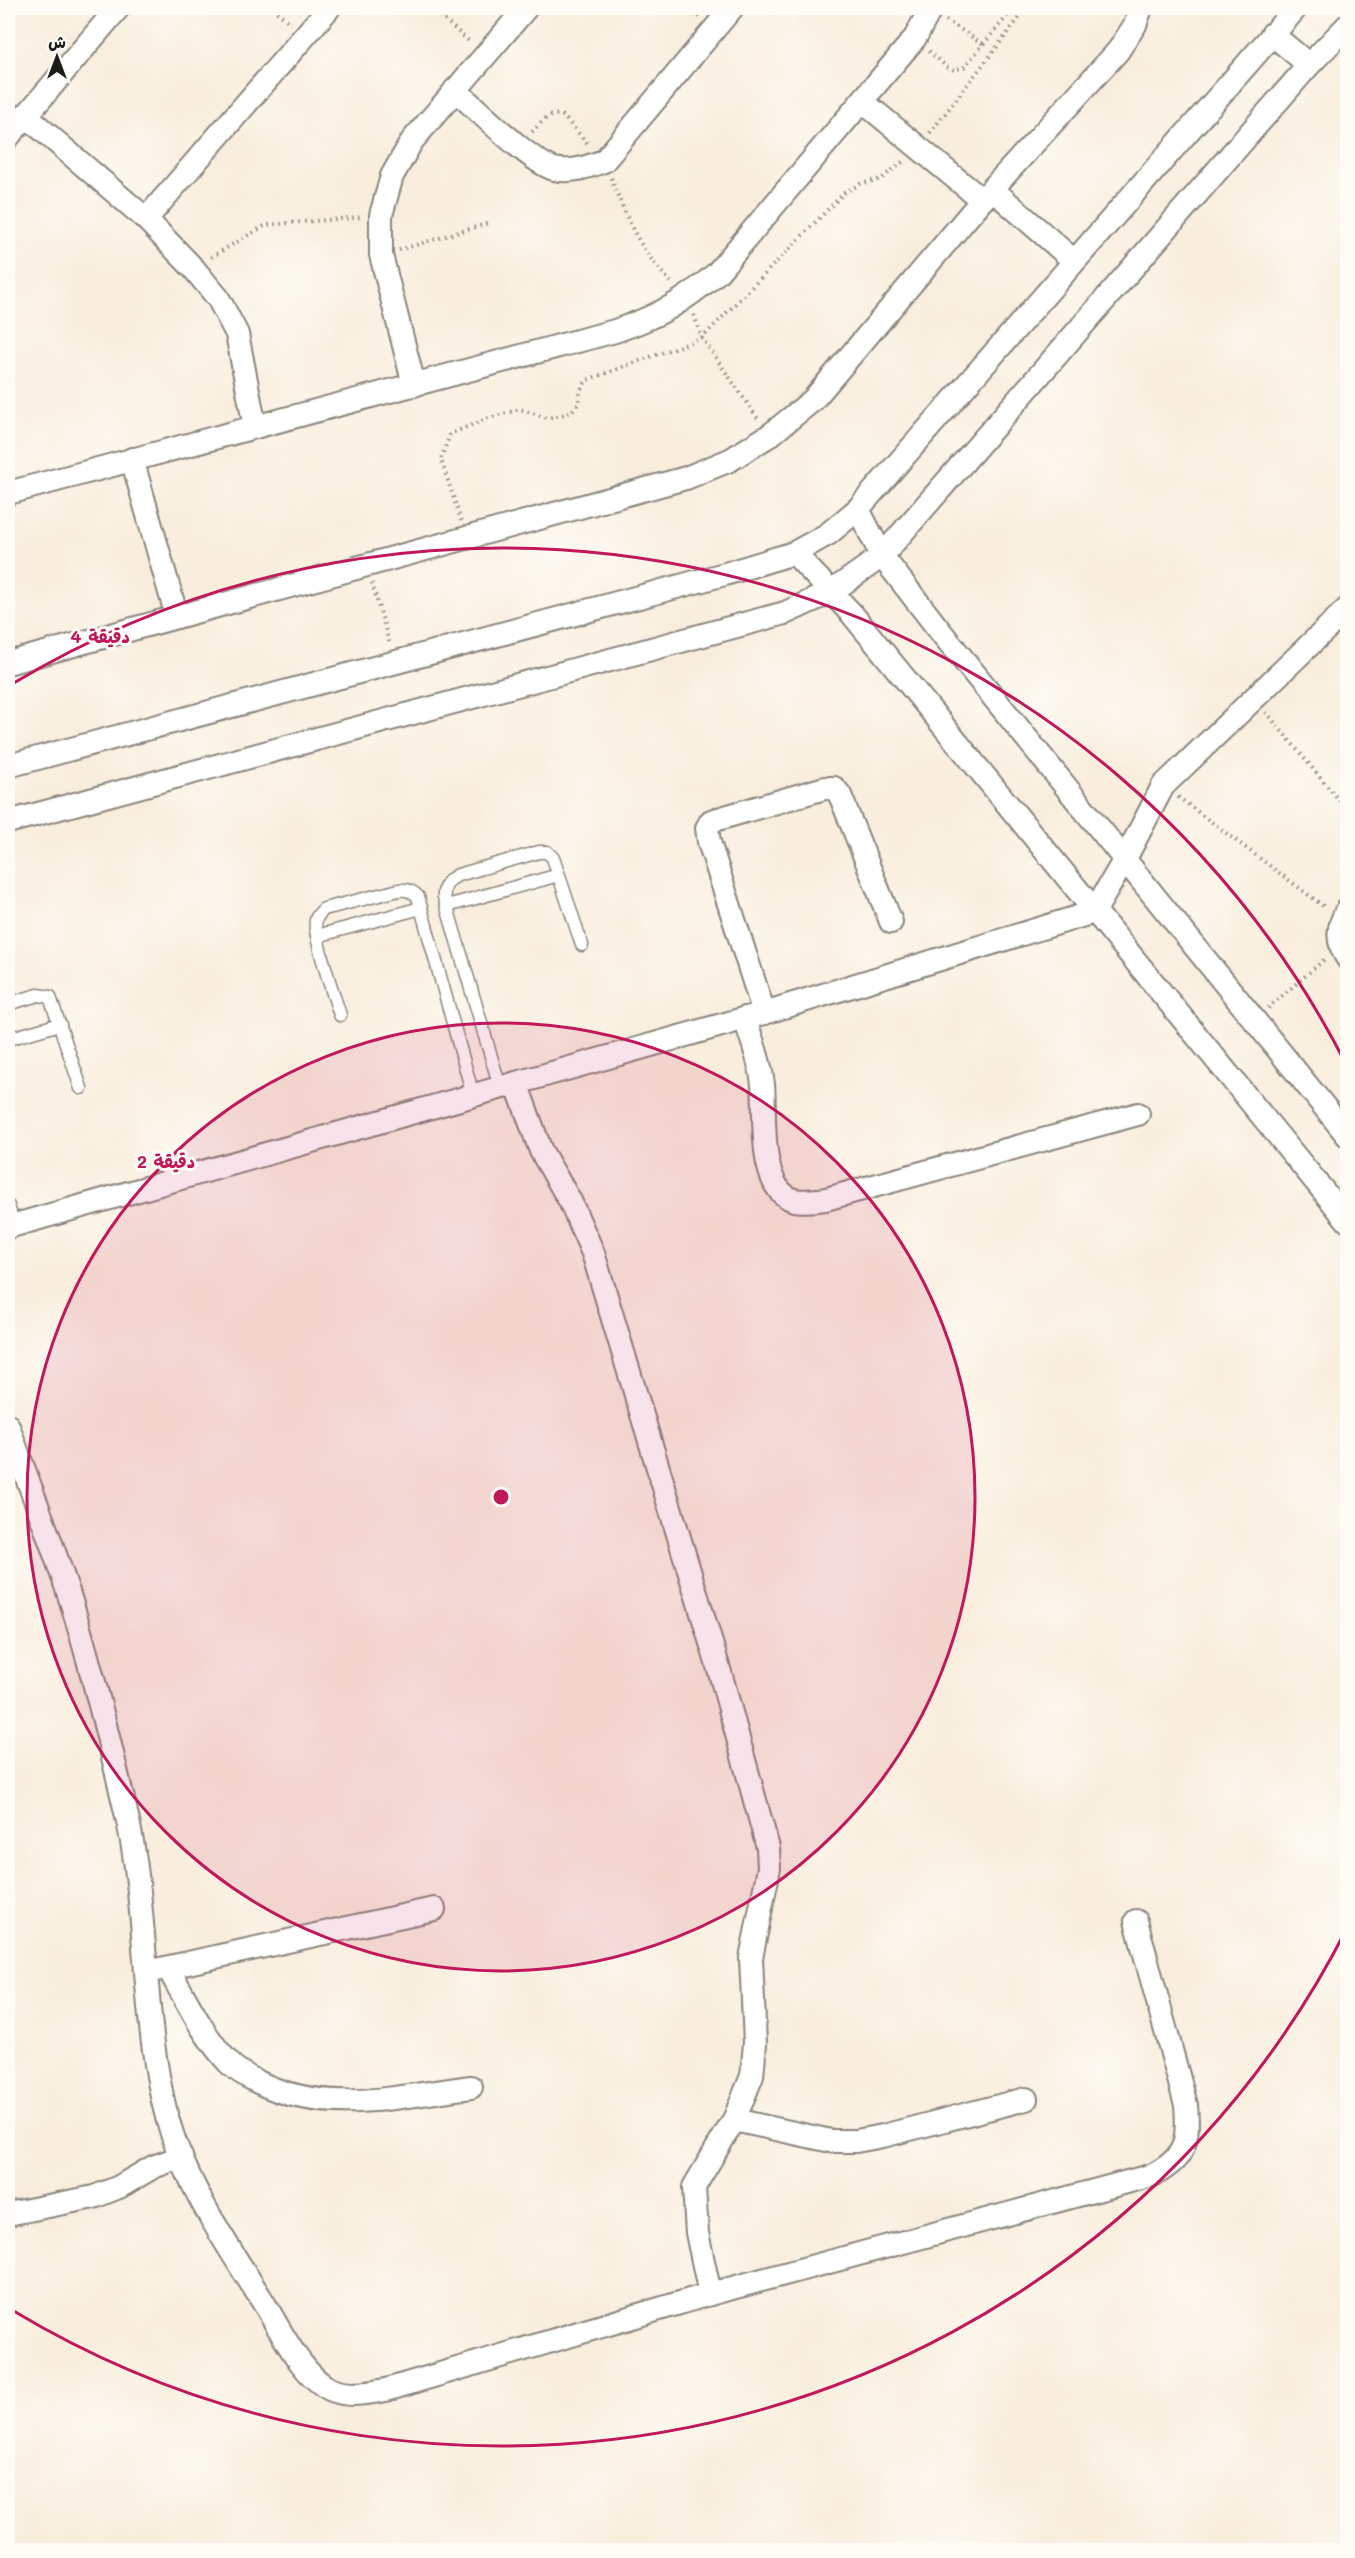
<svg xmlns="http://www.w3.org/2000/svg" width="1355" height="2558" font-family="Mali,'Playpen Sans Arabic',sans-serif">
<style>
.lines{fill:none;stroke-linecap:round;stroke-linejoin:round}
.service-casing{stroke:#8a857c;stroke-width:15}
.minor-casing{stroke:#8a857c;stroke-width:26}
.path{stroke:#8a857c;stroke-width:4;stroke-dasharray:1.5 4.5;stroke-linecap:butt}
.service{stroke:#fff;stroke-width:12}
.minor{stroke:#fff;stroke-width:22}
.ring{fill:none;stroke:#c2185b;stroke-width:3}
.centre{fill:#c2185b;stroke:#fdfcf7;stroke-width:3}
.ring-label{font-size:18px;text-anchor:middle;font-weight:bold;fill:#c2185b;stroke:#fdfcf7;stroke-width:6;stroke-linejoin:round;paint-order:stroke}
</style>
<rect width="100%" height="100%" fill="#fdfcf7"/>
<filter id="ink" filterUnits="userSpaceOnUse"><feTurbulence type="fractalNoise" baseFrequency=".0167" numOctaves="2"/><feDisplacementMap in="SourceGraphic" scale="12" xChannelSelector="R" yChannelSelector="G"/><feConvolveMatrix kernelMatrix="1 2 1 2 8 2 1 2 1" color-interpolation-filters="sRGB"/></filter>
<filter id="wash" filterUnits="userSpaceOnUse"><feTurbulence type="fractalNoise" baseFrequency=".008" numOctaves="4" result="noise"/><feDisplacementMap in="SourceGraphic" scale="24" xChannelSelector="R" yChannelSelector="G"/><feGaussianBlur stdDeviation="1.35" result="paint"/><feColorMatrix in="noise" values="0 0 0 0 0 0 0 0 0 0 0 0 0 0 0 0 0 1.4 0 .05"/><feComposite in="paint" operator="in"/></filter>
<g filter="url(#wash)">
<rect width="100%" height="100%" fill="#f9eedd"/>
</g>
<g filter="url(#ink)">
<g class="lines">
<g class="service-casing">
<g id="service">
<path d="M447,906L559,875"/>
<path d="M317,936L421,908"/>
<path d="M8,1004L38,995L50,997L81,1088"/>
<path d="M340,1015C335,999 312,933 316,920C317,915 321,912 324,909L399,890C407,889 413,891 418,897L473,1095"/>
<path d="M8,1039L60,1024"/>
<path d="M500,1087L444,897C443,886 448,880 458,875L539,852H547L553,858L582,945"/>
<path d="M8,1206L14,1225"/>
</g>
</g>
<g class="minor-casing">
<g id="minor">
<path d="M1272,34L1309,65"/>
<path d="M455,90C476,108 530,162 554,169C572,173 587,167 604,161L732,8"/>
<path d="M862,101L982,200"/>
<path d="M25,115L146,219L194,269L218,298L237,334L255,427"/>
<path d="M8,137L118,8"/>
<path d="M992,189L1074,261"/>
<path d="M146,219L329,8"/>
<path d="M414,385L381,255V215L392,176L412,141L526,8"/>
<path d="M132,459L177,617"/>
<path d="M8,493L615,331C659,316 682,303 717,273L915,38L931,8"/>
<path d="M858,509L882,556L940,631L1348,1136"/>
<path d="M794,553L852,614L1348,1221"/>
<path d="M8,663L686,478L730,460L770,435L813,400L982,200L1118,51L1135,25L1141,8"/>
<path d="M8,766L725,574L794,553L828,534L858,509L1296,8"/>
<path d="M8,822L785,613L831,592L882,556L1309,65L1348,25"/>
<path d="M1348,909C1337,926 1336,942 1348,959"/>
<path d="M764,1013L709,842L707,828L711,821L825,788H834L840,795L891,922"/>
<path d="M745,1018C751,1039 761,1062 763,1085C766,1114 757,1189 794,1200C804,1202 816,1200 826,1199L1138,1114"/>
<path d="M516,1083L541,1151L570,1201L593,1253L721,1676L768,1848L769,1868L751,1958L755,2043L752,2076L734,2120L694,2187L697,2233L710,2294"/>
<path d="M8,1227L764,1013L1094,912L1125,859L1163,786L1348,608"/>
<path d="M8,1426C29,1485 52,1542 71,1601C92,1669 109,1739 125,1808C150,1910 140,2019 168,2121C187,2188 229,2247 265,2305C281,2331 303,2378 332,2390C349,2397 368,2393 386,2390L710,2294L1153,2175C1186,2158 1189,2141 1186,2105L1136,1921"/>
<path d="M168,1968C187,2001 203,2036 230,2064C238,2072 250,2078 260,2083C328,2116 399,2096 471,2087"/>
<path d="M156,1970L434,1909"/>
<path d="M734,2120L831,2141H856L883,2136L1026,2099"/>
<path d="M8,2214L94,2197L119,2187L153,2167L181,2157"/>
</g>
</g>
<g class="path">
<path d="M272,8L291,23"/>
<path d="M431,8L471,43"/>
<path d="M690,8L700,17"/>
<path d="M946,20L983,44"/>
<path d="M929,51L947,67L954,70L964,67L1014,8"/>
<path d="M532,132C541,123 549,111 563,116L589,145"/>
<path d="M930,133L1027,8"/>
<path d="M611,178C628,221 638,248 671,282"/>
<path d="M399,250L489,223"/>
<path d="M211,257L266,225L362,217"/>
<path d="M694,315L702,338L759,420"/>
<path d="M461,521L441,459L450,434L486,419L520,409L547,418L570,413L579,403L580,391L587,380L702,338L844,193L860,184L881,179L905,160"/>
<path d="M372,583L389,642"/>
<path d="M1266,712L1348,811"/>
<path d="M1178,797L1326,908"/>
<path d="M1268,1008L1326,958"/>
</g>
<use href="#service" class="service"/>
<use href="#minor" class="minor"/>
</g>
</g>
<circle cx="501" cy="1497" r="474" fill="#c2185b" fill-opacity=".12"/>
<g class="ring">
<circle cx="501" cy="1497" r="474"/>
<path d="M1347 1928A949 949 0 0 1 12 2310M12 684A949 949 0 0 1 1347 1066"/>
</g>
<circle cx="501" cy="1497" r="9" class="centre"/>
<g class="ring-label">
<text x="100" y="643">4 دقيقة</text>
<text x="166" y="1168">2 دقيقة</text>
</g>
<rect width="1355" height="2558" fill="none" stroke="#fdfcf7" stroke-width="30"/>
<g transform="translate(57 57)" stroke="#fdfcf7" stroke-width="4.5" paint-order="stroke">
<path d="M0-4.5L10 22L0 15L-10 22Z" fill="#1c1c1c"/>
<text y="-9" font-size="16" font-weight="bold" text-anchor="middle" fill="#1c1c1c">ش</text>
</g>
</svg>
